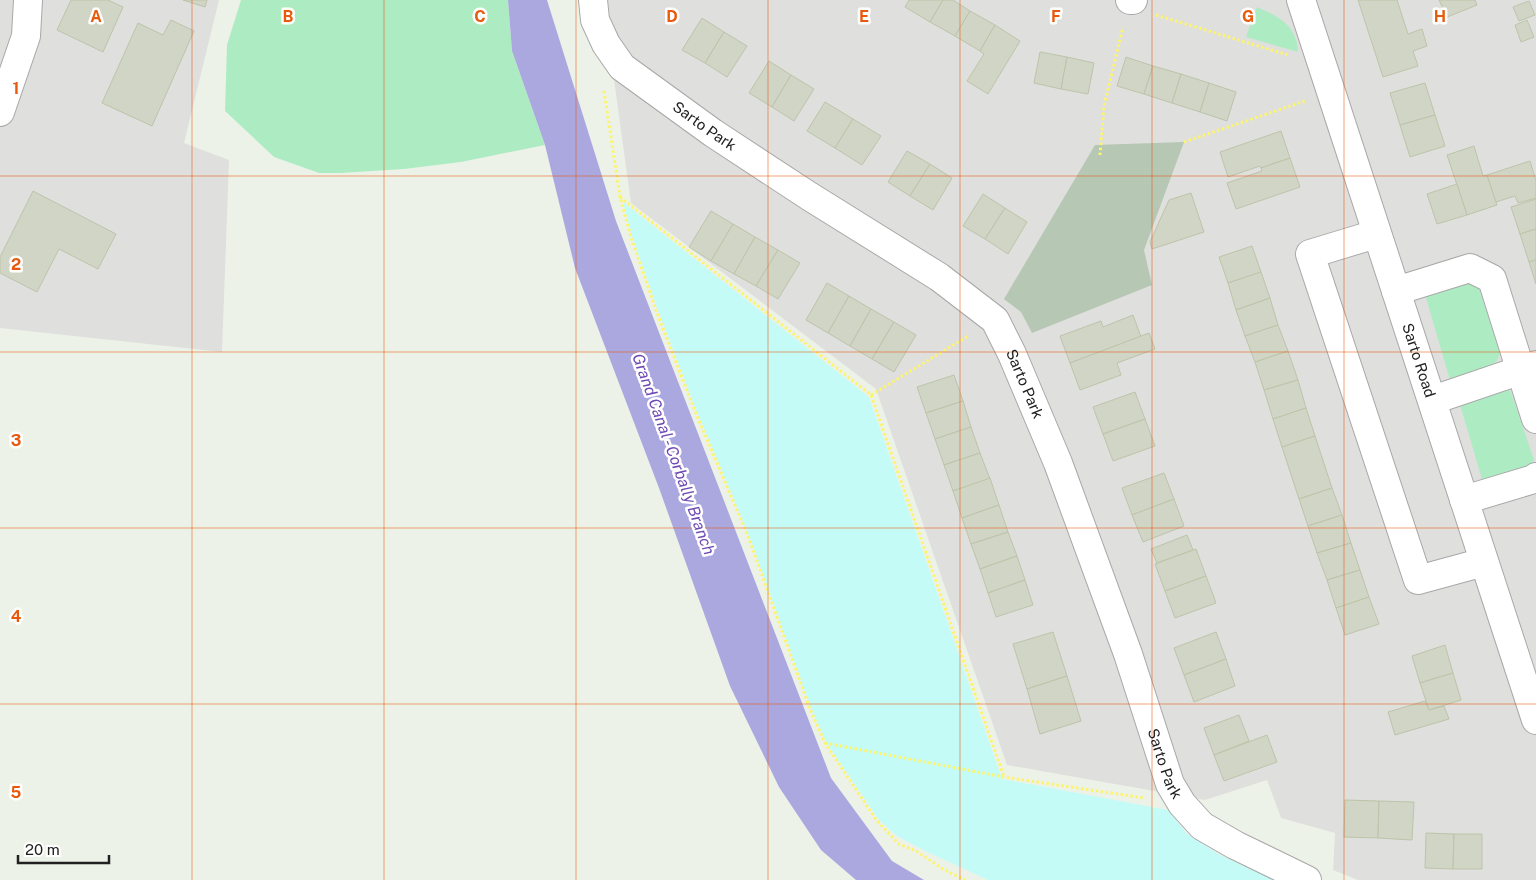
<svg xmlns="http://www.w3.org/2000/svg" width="1536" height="880" font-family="'Public Sans',sans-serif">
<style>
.residential{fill:#dfdfde}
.construction{fill:#b6c7b3}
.grass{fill:#adecc3}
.park{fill:#c5fbf6}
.water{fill:#aba8e0}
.building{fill:#d0d5c5;stroke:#bdc4a9}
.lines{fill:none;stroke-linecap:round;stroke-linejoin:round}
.minor-casing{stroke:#a8a8a8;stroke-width:30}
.path{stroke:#fdf46d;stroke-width:3;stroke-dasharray:2.5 2.5;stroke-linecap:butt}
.minor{stroke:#fff;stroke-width:28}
.grid{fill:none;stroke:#e8590c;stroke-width:1;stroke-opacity:0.55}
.labels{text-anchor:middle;stroke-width:5;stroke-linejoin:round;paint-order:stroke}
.street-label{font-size:15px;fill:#212121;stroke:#fff}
.water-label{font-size:16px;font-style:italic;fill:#6e4ab4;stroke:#fff}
.grid-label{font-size:16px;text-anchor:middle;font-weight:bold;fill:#e8590c;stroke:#fff;stroke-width:5;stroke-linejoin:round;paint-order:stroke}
</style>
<rect width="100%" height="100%" fill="#edf2e8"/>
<g class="residential">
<path d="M0,0H219L184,143L229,160L222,352L0,328Z"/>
<path d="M603,0H1536V880H1358L1333,870L1335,833L1281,818L1267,780L1205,800L1007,765L876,389L631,203Z"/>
</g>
<path class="construction" d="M1184,142L1144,250L1152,285L1032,333L1021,312L1004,299L1095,145Z"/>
<g class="grass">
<path d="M241,0H508L512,51L545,145L461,162L404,169L341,173H319L274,157L225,111L227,45Z"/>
<path d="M1257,7C1278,16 1297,25 1298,52L1246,37Z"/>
<path d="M1463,278L1478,285L1500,353L1497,361L1486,368L1450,380L1424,291Z"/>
<path d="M1506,386L1511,392L1534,460L1531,468L1484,486L1458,398Z"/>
</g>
<path class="park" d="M623,202L869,397L1002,779L1168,810L1187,834L1220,855L1274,880H988L925,851L897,836L879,820L826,742L811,709L749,536L696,410L659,313L632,237Z"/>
<path class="water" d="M508,0H547L616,221L831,778L892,861L924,880H856L821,850L779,787L730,686L659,488L575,268L545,145L512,51Z"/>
<g class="building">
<path d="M71,0H108L123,7L103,52L57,30Z"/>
<path d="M183,0H207L205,7Z"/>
<path d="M909,0H943L930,22L905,7Z"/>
<path d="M943,0H953L970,11L955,36L930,22Z"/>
<path d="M1358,0H1397L1408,34L1422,29L1427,46L1413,51L1418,66L1383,77Z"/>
<path d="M1439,0H1475L1477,5L1447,17Z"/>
<path d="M1529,1L1535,15L1519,21L1513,7Z"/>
<path d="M970,11L995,25L980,51L955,36Z"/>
<path d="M702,18L724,32L705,63L682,50Z"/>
<path d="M171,20L194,31L152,126L102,103L138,23L163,35Z"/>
<path d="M1527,20L1534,37L1521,42L1515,25Z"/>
<path d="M995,25L1020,41L988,94L967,81L984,54L980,51Z"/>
<path d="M724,32L747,46L727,77L705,63Z"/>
<path d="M1040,52L1067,57L1061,89L1034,83Z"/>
<path d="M1067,57L1094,63L1088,94L1061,89Z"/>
<path d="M1126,57L1153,66L1144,94L1117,86Z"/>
<path d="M769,61L791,75L772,107L749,93Z"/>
<path d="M1153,66L1181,74L1172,103L1144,94Z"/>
<path d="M1181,74L1209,83L1200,112L1172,103Z"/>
<path d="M791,75L814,89L794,121L772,107Z"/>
<path d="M1209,83L1236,92L1227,121L1200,112Z"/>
<path d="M1425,83L1435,115L1400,125L1390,93Z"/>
<path d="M825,102L853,119L835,148L807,131Z"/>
<path d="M1435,115L1445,146L1410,157L1400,125Z"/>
<path d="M853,119L881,136L862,165L835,148Z"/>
<path d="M1281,131L1290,158L1261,168L1260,166L1228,177L1220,152Z"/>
<path d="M1474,146L1483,176L1487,175L1497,205L1467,215L1447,155Z"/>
<path d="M907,151L930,164L910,196L888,182Z"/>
<path d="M1290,158L1300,187L1236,209L1227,183L1262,171L1261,168Z"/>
<path d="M1530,161L1536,181V198L1518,203L1515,196L1496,202L1487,175Z"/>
<path d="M930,164L952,178L933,210L910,196Z"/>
<path d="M1457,184L1467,215L1437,224L1427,194Z"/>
<path d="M33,191L116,234L98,269L59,249L37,292L0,273V257Z"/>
<path d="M1191,193L1204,232L1152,249L1150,242L1169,200Z"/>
<path d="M983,194L1005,208L985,239L963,226Z"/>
<path d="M1536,199V229L1520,234L1511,207Z"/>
<path d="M1005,208L1027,222L1008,254L985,239Z"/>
<path d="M711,211L733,224L711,261L689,247Z"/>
<path d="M733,224L755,237L734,274L711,261Z"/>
<path d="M1536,229V260L1529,262L1520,234Z"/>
<path d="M755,237L778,250L756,286L734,274Z"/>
<path d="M1252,246L1261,272L1228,283L1219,257Z"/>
<path d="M778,250L800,263L778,299L756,286Z"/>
<path d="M1536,260V284L1529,262Z"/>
<path d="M1261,272L1270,298L1236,310L1228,283Z"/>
<path d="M827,283L849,296L828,333L806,320Z"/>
<path d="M849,296L871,309L850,346L828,333Z"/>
<path d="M1270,298L1278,325L1245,336L1236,310Z"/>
<path d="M871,309L894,322L872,359L850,346Z"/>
<path d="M1133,315L1141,337L1070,363L1060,336L1101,321L1103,327Z"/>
<path d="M894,322L916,335L894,372L872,359Z"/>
<path d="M1278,325L1288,351L1255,362L1245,336Z"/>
<path d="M1149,333L1155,349L1117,363L1121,375L1080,390L1070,363Z"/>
<path d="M1288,351L1298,380L1264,390L1255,362Z"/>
<path d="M954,375L963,401L926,413L917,387Z"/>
<path d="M1298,380L1306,408L1273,419L1264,390Z"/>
<path d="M1135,392L1145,419L1103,434L1093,407Z"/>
<path d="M963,401L971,427L935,439L926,413Z"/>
<path d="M1306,408L1315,436L1282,447L1273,419Z"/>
<path d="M1145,419L1155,446L1113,461L1103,434Z"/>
<path d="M971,427L980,453L944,465L935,439Z"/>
<path d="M1315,436L1332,488L1299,499L1282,447Z"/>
<path d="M980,453L990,479L953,491L944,465Z"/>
<path d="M1164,473L1174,499L1132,515L1122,488Z"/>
<path d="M990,478L999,505L962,518L953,491Z"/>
<path d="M1332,488L1342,515L1308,526L1299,499Z"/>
<path d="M1174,499L1184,526L1143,542L1132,515Z"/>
<path d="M999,505L1008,532L971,544L962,518Z"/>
<path d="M1342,515L1351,543L1317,553L1308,526Z"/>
<path d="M1008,532L1017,556L980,569L971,544Z"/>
<path d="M1187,535L1193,550L1157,563L1151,549Z"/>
<path d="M1351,543L1360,570L1327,580L1317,553Z"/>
<path d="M1196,549L1206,576L1165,591L1155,564Z"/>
<path d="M1017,556L1025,580L988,593L980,569Z"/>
<path d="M1360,570L1369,597L1336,608L1327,580Z"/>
<path d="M1206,576L1216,603L1175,618L1165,591Z"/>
<path d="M1025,580L1033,605L996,617L988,593Z"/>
<path d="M1369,597L1379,624L1345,635L1336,608Z"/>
<path d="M1053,632L1067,676L1027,689L1013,644Z"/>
<path d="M1216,632L1226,659L1184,675L1174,648Z"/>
<path d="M1445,645L1453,673L1420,683L1412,656Z"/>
<path d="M1226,659L1235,686L1194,702L1184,675Z"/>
<path d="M1453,673L1461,700L1429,710L1420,683Z"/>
<path d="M1067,676L1081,721L1040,734L1027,689Z"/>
<path d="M1425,701L1429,710L1444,706L1449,719L1395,735L1388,712Z"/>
<path d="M1239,715L1249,741L1214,755L1204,728Z"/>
<path d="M1267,735L1277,762L1224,781L1214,755Z"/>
<path d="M1345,800L1379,801L1378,838L1344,837Z"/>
<path d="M1379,801L1414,802L1412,840L1378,838Z"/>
<path d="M1426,833L1454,834L1453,869L1425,868Z"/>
<path d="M1454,834H1482V869H1453Z"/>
</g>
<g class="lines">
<g class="minor-casing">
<g id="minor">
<path id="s1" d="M593,0L595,20L606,44L622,67L713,133L809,196L939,277L995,320L1012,354L1058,463L1128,654L1170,784L1182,804L1202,826L1235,845L1307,880"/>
<path d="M1130,0H1133"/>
<path id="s2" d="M1301,0L1536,720"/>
<path d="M0,112L26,36L28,0"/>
<path d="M1376,234L1310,254L1418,580L1484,562"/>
<path d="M1396,291L1470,268L1492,279L1536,419"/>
<path d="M1433,400L1536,365"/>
<path d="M1464,500L1534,479L1536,477"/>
</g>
</g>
<g class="path">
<path d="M1156,15L1288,55"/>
<path d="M604,91L620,197L631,237L657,313L695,411L748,536L810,709L825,743L877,821L899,844L916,851L943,869L965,880"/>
<path d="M1184,142L1305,101"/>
<path d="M1100,155L1104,106L1123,27"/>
<path d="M620,197L871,395L1004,777"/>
<path d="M871,395L968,336"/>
<path d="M825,743L1004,777L1144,798"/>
</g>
<use href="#minor" class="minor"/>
</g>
<path class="grid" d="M192,0V880M384,0V880M576,0V880M768,0V880M960,0V880M1152,0V880M1344,0V880M0,176H1536M0,352H1536M0,528H1536M0,704H1536"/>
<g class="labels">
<g class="street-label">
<text dy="5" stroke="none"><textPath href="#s1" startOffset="176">Sarto Park</textPath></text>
<text dy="5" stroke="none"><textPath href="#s2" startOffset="379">Sarto Road</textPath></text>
<text dy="5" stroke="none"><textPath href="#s1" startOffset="596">Sarto Park</textPath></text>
<text dy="5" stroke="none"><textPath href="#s1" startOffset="1001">Sarto Park</textPath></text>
</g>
<g class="water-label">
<text transform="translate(674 454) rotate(70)" y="6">Grand Canal - Corbally Branch</text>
</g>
</g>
<g class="grid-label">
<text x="96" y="22">A</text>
<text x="288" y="22">B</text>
<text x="480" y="22">C</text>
<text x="672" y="22">D</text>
<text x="864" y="22">E</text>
<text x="1056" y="22">F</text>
<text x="1248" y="22">G</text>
<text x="1440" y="22">H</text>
<text x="16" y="94">1</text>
<text x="16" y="270">2</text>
<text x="16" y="446">3</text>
<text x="16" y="622">4</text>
<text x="16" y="798">5</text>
</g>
<path d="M18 855v8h91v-8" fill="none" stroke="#212121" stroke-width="2.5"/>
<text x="25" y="855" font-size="15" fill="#212121" stroke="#ffffff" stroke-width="4" paint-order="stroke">20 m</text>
</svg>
